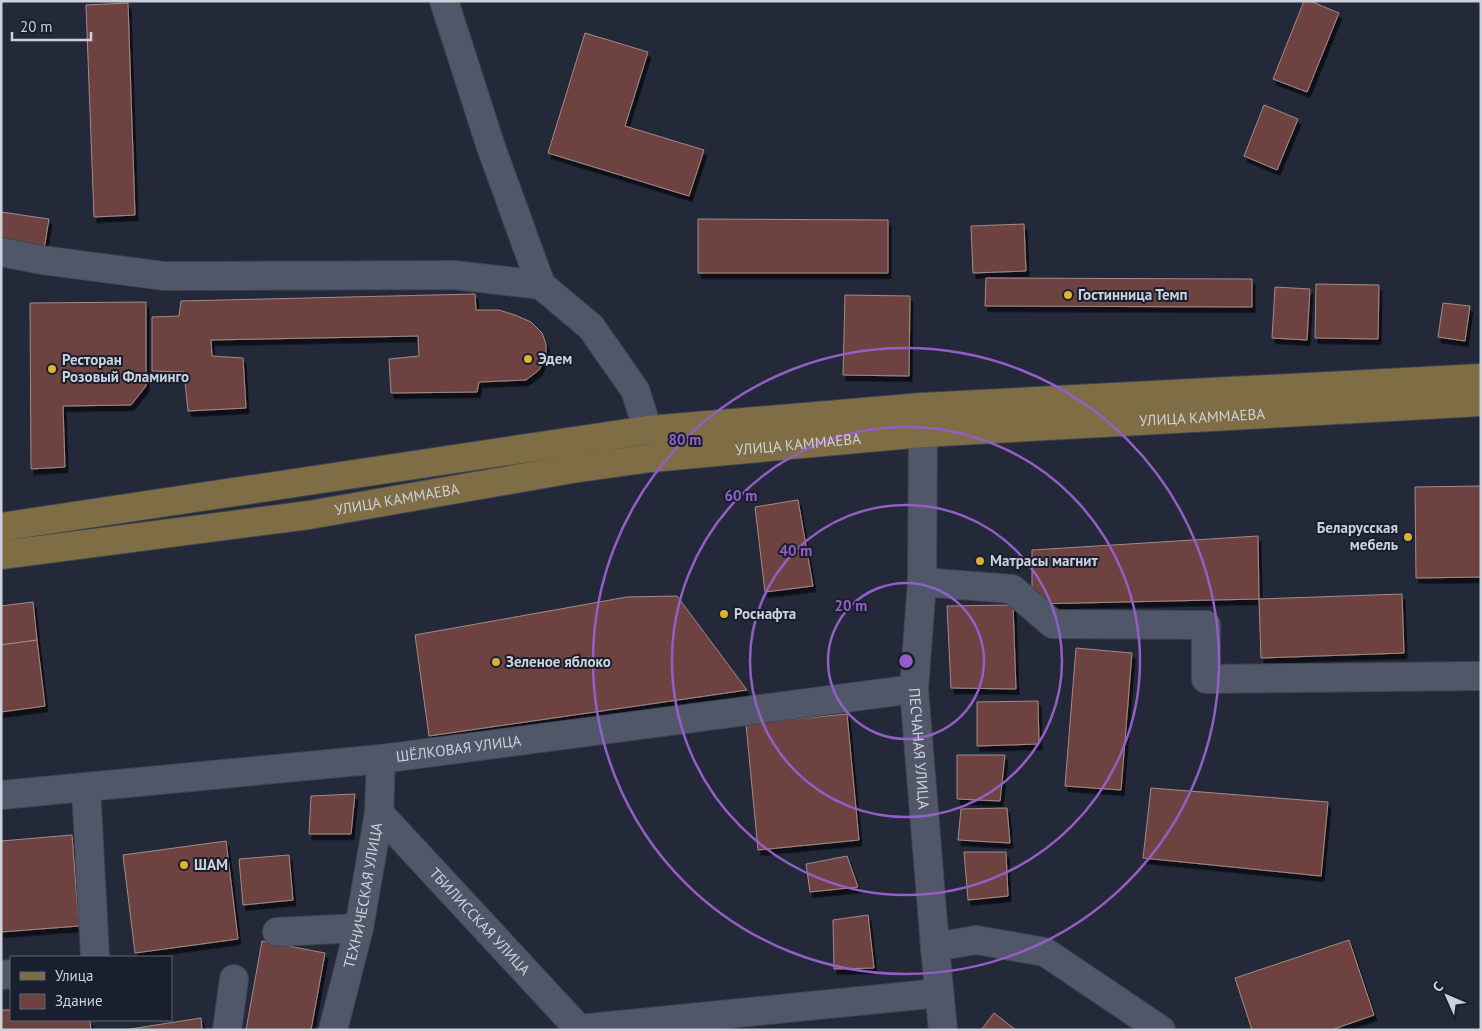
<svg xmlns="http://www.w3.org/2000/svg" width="1482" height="1031" font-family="'PT Sans',sans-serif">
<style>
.building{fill:#6e433f;stroke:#a38a87;filter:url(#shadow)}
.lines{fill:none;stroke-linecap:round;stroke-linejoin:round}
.minor-casing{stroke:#3e4450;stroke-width:30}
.major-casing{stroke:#3e4450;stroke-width:30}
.minor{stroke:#505769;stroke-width:28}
.major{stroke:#7f6d45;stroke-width:28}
.ring{fill:none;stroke:#945ec7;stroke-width:2.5}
.poi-dot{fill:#dcb233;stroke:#191f2e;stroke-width:2}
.labels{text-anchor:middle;stroke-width:4;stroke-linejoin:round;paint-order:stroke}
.poi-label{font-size:15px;font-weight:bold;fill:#cdd1db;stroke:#191f2e;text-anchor:start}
.street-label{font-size:15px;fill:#cdd1db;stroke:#191f2e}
.centre{fill:#945ec7;stroke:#191f2e;stroke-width:2.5}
.ring-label{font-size:15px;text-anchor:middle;font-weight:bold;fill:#945ec7;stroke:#191f2e;stroke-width:4;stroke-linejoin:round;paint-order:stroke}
</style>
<defs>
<filter id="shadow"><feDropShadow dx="3" dy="5.5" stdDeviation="0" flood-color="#0009"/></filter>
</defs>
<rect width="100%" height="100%" fill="#232939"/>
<g class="building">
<path d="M1304,1H1310L1339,13L1307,92L1273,79Z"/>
<path d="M128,3L135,215L94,217L86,5Z"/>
<path d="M585,33L648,52L625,126L704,150L689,196L548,153Z"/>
<path d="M1264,105L1298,119L1277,170L1244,156Z"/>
<path d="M1,212L49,219L43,255L1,249Z"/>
<path d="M698,219L888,220V273H698Z"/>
<path d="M1024,224L1026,271L973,273L971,226Z"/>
<path d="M986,278L1252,279V307L985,306Z"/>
<path d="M1316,284L1379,285L1378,339L1315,338Z"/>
<path d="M1275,287L1310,289L1307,340L1272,338Z"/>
<path d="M475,294L476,310H499L515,315L531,322L542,333L546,344V356L539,370L526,380L479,382L477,392L391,393L389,359L419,356L418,336L211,340L212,356L243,358L246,408L188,411L184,372L152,371V317L179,316L181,301Z"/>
<path d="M845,295L910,296L909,376L843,375Z"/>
<path d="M146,302V386L131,405L63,406L65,467L31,469L30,303Z"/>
<path d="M1443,303L1470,306L1465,341L1438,337Z"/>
<path d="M1481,486V577L1416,578L1415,487Z"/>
<path d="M798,500L813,586L765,592L755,507Z"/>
<path d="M1258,536L1259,599L1032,604V550Z"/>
<path d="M1402,594L1404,653L1261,658L1259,599Z"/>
<path d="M677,596L747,690L429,736L415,635L627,597Z"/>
<path d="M33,602L37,640L1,645V606Z"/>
<path d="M1013,605L1016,689L951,688L947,606Z"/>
<path d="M37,640L45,706L1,712V645Z"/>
<path d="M1076,648L1132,653L1121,790L1065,786Z"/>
<path d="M1038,701L1039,744L977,746V702Z"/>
<path d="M847,714L859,840L758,850L746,724Z"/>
<path d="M957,755H1005L1000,801L957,799Z"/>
<path d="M1151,788L1328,802L1321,876L1143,858Z"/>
<path d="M355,794L351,834H309L311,796Z"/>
<path d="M1007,808L1010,843L958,840L961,809Z"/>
<path d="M72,835L79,926L1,932V841Z"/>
<path d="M226,841L238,939L135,953L123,855Z"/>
<path d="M964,852H1006L1008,896L968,900Z"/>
<path d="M289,855L293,900L243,905L239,859Z"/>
<path d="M847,856L858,887L810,892L806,864Z"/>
<path d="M868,915L874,968L834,969L833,920Z"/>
<path d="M1349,940L1374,1015L1331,1030H1252L1235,978Z"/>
<path d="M262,941L325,953L311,1030H246Z"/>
<path d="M1,1010H11V1020H90L91,1030H1Z"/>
<path d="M994,1013L1016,1030H981Z"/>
<path d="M201,1018L202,1030H124Z"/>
</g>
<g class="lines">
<g class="minor-casing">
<g id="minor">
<path d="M444,1L491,147L541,285"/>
<path d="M1,252L42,260L164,276L454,275L541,285L591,327L635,390L648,430L650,452"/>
<path id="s1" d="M922,410L923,433L922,582L914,689L935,947L943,1030"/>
<path d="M922,582L1012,589L1053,624L1206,625V679L1481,676"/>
<path d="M86,787L95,957"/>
<path id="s2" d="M1,795L381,759L914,689"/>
<path id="s3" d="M379,813L580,1030"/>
<path d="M277,932L359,928"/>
<path d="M935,947L976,940L1045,952L1161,1030"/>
<path d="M1,975L11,974"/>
<path d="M579,1029L939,993"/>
<path d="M227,1030L234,979"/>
<path id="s4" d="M333,1030L359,928L379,813L381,759"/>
</g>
</g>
<g class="major-casing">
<g id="major">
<path d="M1,527L648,430L922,407L1481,378"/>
<path id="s5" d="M1,555L309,515L572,469L651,458L923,433L1481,402"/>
</g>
</g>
<use href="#minor" class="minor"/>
<use href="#major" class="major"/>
</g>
<g class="ring">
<circle cx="906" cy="661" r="78"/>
<circle cx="906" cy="661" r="156"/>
<circle cx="906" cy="661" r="234"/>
<circle cx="906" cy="661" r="313"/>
</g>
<g class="poi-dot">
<circle cx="1068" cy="295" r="5"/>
<circle cx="528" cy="359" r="5"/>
<circle cx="52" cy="369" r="5"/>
<circle cx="1408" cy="537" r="5"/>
<circle cx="980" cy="561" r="5"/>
<circle cx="724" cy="614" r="5"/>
<circle cx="496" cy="662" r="5"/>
<circle cx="184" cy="865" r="5"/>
</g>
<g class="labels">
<g class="poi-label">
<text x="1078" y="300">Гостинница Темп</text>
<text x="538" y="364">Эдем</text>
<text x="62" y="365">Ресторан<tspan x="62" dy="17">Розовый Фламинго</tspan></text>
<text x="1398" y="533" text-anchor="end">Беларусская<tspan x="1398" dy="17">мебель</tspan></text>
<text x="990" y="566">Матрасы магнит</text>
<text x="734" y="619">Роснафта</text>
<text x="506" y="667">Зеленое яблоко</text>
<text x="194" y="870">ШАМ</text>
</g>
<g class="street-label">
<text dy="5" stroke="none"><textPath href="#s5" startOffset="1210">УЛИЦА КАММАЕВА</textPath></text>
<text dy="5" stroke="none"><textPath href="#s5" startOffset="805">УЛИЦА КАММАЕВА</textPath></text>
<text dy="5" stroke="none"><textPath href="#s5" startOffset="400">УЛИЦА КАММАЕВА</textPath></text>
<text dy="5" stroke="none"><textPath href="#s2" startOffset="460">ШЁЛКОВАЯ УЛИЦА</textPath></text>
<text dy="5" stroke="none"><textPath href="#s1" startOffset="339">ПЕСЧАНАЯ УЛИЦА</textPath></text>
<text dy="5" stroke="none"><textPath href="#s4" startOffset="138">ТЕХНИЧЕСКАЯ УЛИЦА</textPath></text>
<text dy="5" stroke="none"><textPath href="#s3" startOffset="148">ТБИЛИССКАЯ УЛИЦА</textPath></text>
</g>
</g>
<circle cx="906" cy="661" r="8" class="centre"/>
<g class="ring-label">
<text x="685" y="445">80 m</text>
<text x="741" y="501">60 m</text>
<text x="796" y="556">40 m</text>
<text x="851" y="611">20 m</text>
</g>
<rect width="1482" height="1031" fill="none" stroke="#cdd1db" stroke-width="5"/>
<rect x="10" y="956" width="162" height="65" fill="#191f2e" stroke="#616673"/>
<rect x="20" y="972" width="25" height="8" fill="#7f6d45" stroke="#616673"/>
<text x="55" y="981" font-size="15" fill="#cdd1db">Улица</text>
<rect x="20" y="994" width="25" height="15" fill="#6e433f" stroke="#616673"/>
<text x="55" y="1006" font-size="15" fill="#cdd1db">Здание</text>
<g transform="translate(1447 996) rotate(315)" stroke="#191f2e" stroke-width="4" paint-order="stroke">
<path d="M0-4L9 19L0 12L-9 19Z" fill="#cdd1db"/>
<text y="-8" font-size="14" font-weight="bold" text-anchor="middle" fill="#cdd1db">С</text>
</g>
<path d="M12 32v8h79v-8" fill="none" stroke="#cdd1db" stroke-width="2.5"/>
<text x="20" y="32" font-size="15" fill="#cdd1db" stroke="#191f2e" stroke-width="4" paint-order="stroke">20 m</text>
</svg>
